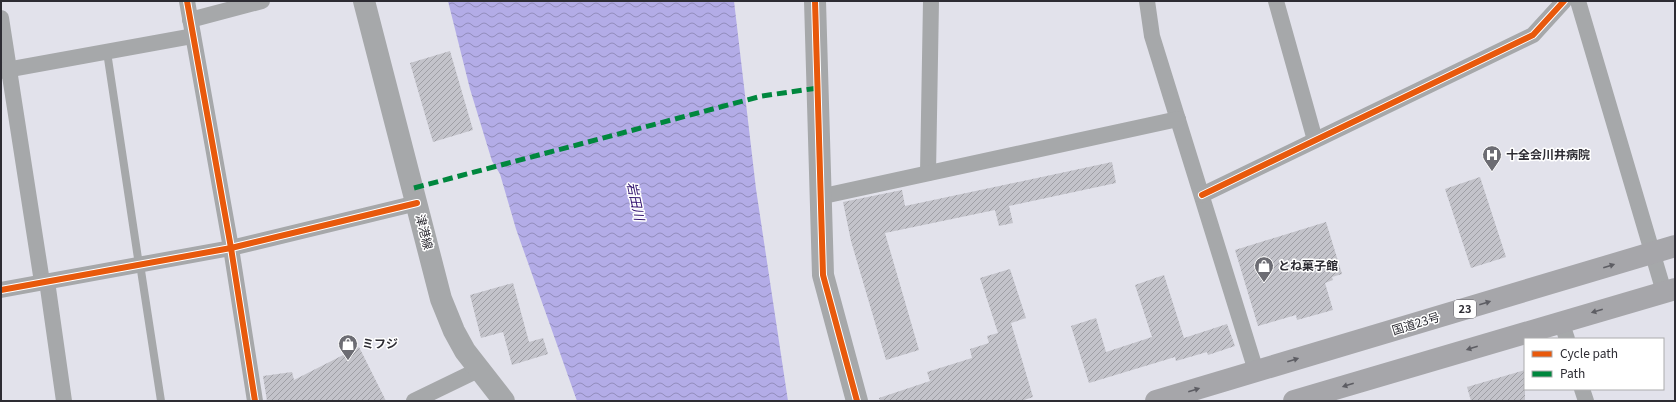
<svg xmlns="http://www.w3.org/2000/svg" width="1676" height="402" font-family="Georgia,'Noto Sans JP',serif">
<style>
.water{fill:url(#water-waves)}
.building{fill:url(#building-hatch)}
.lines{fill:none;stroke-linecap:round;stroke-linejoin:round}
.lane{stroke:#a6a8aa;stroke-width:8}
.street{stroke:#a6a8aa;stroke-width:16}
.secondary{stroke:#a6a8aa;stroke-width:22}
.highway{stroke:#a6a6aa;stroke-width:22}
.quiet{stroke:#00873e;stroke-width:5;stroke-dasharray:10 5;stroke-linecap:butt}
.cycleway-casing{stroke:#fff;stroke-width:8}
.cycleway{stroke:#e8590c;stroke-width:6}
.oneway{fill:#5d5d63}
.labels{text-anchor:middle;stroke-width:3;stroke-linejoin:round;paint-order:stroke}
.shield{fill:#fff;stroke:#6c6b70;stroke-width:1}
.shield-label{font-size:11px;font-weight:bold;fill:#2d2c33}
.poi-label{font-size:12px;font-weight:bold;fill:#2d2c33;stroke:#fff;text-anchor:start}
.street-label{font-size:12px;fill:#2d2c33;stroke:#fff}
.water-label{font-size:13px;font-style:italic;fill:#2e0e6c;stroke:#fff}
</style>
<defs>
<pattern id="water-waves" width="16" height="10" patternUnits="userSpaceOnUse"><rect width="16" height="10" fill="#b3ace7"/><path d="M0 5q4-4 8 0t8 0" fill="none" stroke="#928cbc"/></pattern>
<pattern id="building-hatch" width="6" height="6" patternUnits="userSpaceOnUse"><rect width="6" height="6" fill="#c3c3ca"/><path d="M-1 1l2-2M0 6l6-6M5 7l2-2" fill="none" stroke="#9f9fa5"/></pattern>
</defs>
<rect width="100%" height="100%" fill="#e2e2eb"/>
<path class="water" d="M448,1H734L756,189L788,401H577L516,229L500,174L492,161L470,89Z"/>
<g class="building">
<path d="M450,51L473,130L433,142L410,63Z"/>
<path d="M1112,162L1116,183L1009,206L1013,223L999,226L995,210L885,233L919,350L886,360L851,241L843,202L902,190L905,206Z"/>
<path d="M1480,177L1506,257L1471,268L1445,189Z"/>
<path d="M1326,222L1342,274L1332,277L1333,280L1325,283L1333,310L1297,320L1296,315L1258,326L1235,250Z"/>
<path d="M1010,269L1026,318L1011,323L1033,397L1021,401H880L879,398L930,381L927,372L972,358L970,349L989,343L987,336L998,333L980,278Z"/>
<path d="M1164,275L1184,338L1227,324L1235,346L1208,355L1207,352L1176,361L1175,357L1089,383L1071,326L1096,318L1106,352L1152,337L1135,285Z"/>
<path d="M513,283L529,342L543,338L548,354L512,365L503,332L481,338L470,295Z"/>
<path d="M359,347L386,401H267L263,376L292,372L294,380Z"/>
<path d="M1525,370V401H1471L1467,387Z"/>
</g>
<g class="lines">
<g class="lane">
<path d="M107,52L139,265"/>
<path d="M140,264L161,401"/>
</g>
<g class="street">
<path d="M187,1L231,248L255,401"/>
<path d="M1147,1L1152,36L1256,371"/>
<path d="M1276,1L1315,140"/>
<path d="M1578,1L1664,292"/>
<path d="M1,18L42,282"/>
<path d="M190,20L262,1"/>
<path d="M1,71L193,36"/>
<path d="M928,173L931,1"/>
<path d="M1202,195L1533,35L1564,1"/>
<path d="M819,197L1178,119"/>
<path d="M47,281L64,401"/>
<path d="M1,290L231,248L417,203"/>
<path d="M1561,321L1567,339"/>
<path d="M1582,389L1586,401"/>
<path d="M414,401L478,370"/>
</g>
<g class="secondary">
<path d="M364,1L441,299L454,331L465,351L504,401"/>
<path d="M815,1L823,275L857,401"/>
</g>
<g class="highway">
<path d="M1156,401L1675,246"/>
<path d="M1294,401L1675,289"/>
</g>
<path class="quiet" d="M414,188L762,96L818,88"/>
<g class="cycleway-casing">
<g id="cycleway">
<path d="M187,1L231,248L255,401"/>
<path d="M815,1L823,275L857,401"/>
<path d="M1202,195L1533,35L1564,1"/>
<path d="M1,290L231,248L417,203"/>
</g>
</g>
<use href="#cycleway" class="cycleway"/>
</g>
<defs><path id="oneway-solid" d="M-6-.8H1V-3.2L6.5 0L1 3.2V.8H-6Z"/></defs>
<g class="oneway">
<use href="#oneway-solid" transform="translate(1609 266) rotate(-17)"/>
<use href="#oneway-solid" transform="translate(1485 303) rotate(-17)"/>
<use href="#oneway-solid" transform="translate(1597 311) rotate(164)"/>
<use href="#oneway-solid" transform="translate(1472 348) rotate(163)"/>
<use href="#oneway-solid" transform="translate(1293 360) rotate(-17)"/>
<use href="#oneway-solid" transform="translate(1348 385) rotate(163)"/>
<use href="#oneway-solid" transform="translate(1194 390) rotate(-17)"/>
</g>
<defs>
<g id="hospital-pin" transform="scale(1)"><path d="M0 17L-7.5 6A9.5 9.5 0 1 1 7.5 6Z" fill="#6c6c73" stroke="#fff"/><path d="M-5-5h3v3.5h4V-5h3V5h-3V1.5h-4V5h-3Z" fill="#fff"/></g>
<g id="shop-pin" transform="scale(1)"><path d="M0 17L-7.5 6A9.5 9.5 0 1 1 7.5 6Z" fill="#6c6c73" stroke="#fff"/><path d="M-5-2.5h2.3a2.7 3.5 0 0 1 5.4 0H5L5.5 6h-11ZM-1.5-2.5h3a1.5 2.3 0 0 0-3 0Z" fill="#fff"/></g>
</defs>
<g fill-rule="evenodd">
<use href="#hospital-pin" x="1492" y="155"/>
<use href="#shop-pin" x="1264" y="266"/>
<use href="#shop-pin" x="348" y="344"/>
</g>
<g class="labels">
<rect class="shield" x="1454" y="300" width="22" height="18" rx="3"/>
<g class="shield-label">
<text x="1465" y="313">23</text>
</g>
<g class="poi-label">
<text x="1506" y="159">十全会川井病院</text>
<text x="1278" y="270">とね菓子館</text>
<text x="362" y="348">ミフジ</text>
</g>
<g class="street-label">
<text transform="translate(424 232) rotate(76)" y="4">津港線</text>
<text transform="translate(1416 324) rotate(-17)" y="4">国道23号</text>
</g>
<g class="water-label">
<text transform="translate(636 201) rotate(78)" y="5">岩田川</text>
</g>
</g>
<rect width="1676" height="402" fill="none" stroke="#2d2c33" stroke-width="4"/>
<rect x="1524" y="338" width="140" height="52" fill="#ffffff" stroke="#ababad"/>
<rect x="1532" y="351" width="20" height="6" fill="#e8590c" stroke="#ababad"/>
<text x="1560" y="358" font-size="12" fill="#2d2c33">Cycle path</text>
<rect x="1532" y="371" width="20" height="6" fill="#00873e" stroke="#ababad"/>
<text x="1560" y="378" font-size="12" fill="#2d2c33">Path</text>
</svg>
